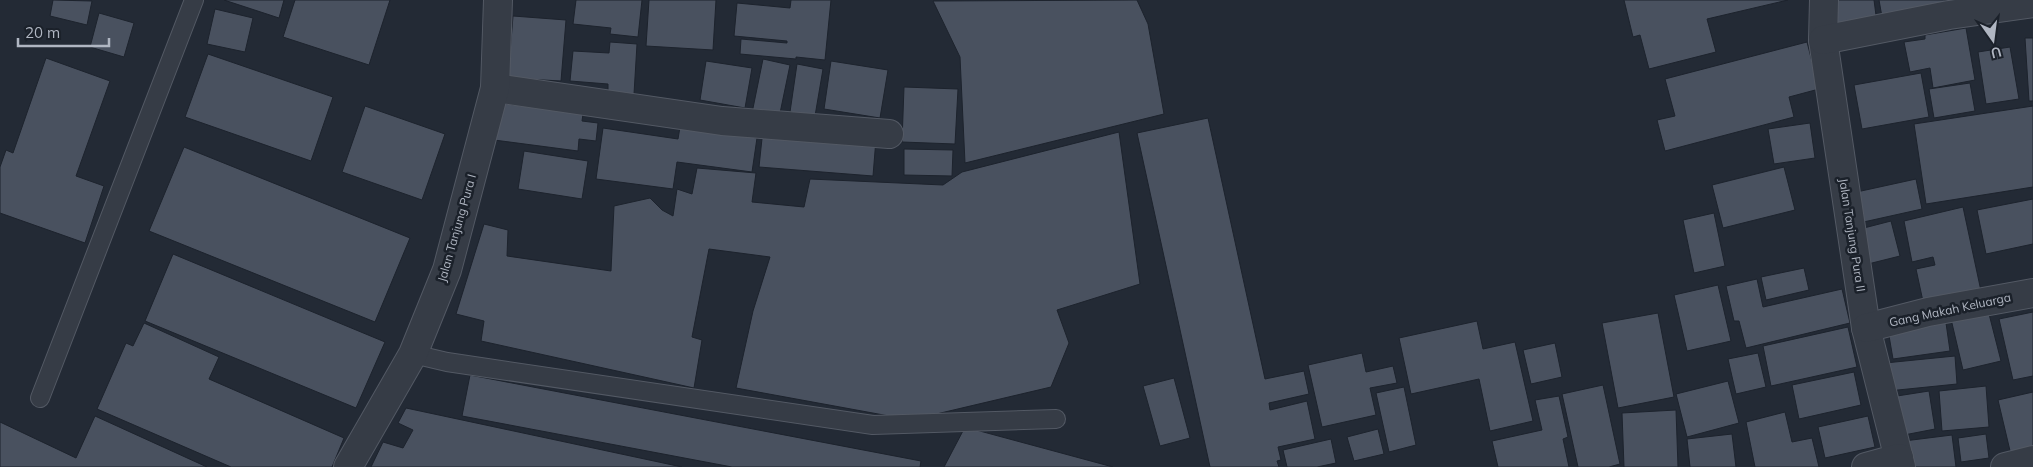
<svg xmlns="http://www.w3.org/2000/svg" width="2033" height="467" font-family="Mulish,sans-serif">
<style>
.building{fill:#49515f;stroke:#1d232d}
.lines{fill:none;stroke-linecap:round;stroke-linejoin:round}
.service-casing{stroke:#535964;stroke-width:20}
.minor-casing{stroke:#535964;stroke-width:30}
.tertiary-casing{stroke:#535964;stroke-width:30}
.service{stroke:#363c46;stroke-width:18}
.minor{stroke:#363c46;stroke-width:28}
.tertiary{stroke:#363c46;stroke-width:28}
.labels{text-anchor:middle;stroke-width:5;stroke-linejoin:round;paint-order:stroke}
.street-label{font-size:12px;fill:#b0b6c2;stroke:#1b212a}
</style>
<rect width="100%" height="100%" fill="#232a35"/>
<g class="building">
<path d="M53,0L92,1L87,25L50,16Z"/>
<path d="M224,0H284L279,18Z"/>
<path d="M295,0H390L369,65L283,37Z"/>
<path d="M576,0H642L638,37L610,34L611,28L573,24Z"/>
<path d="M649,0H716L713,50L646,46Z"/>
<path d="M791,0H831L825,60L796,57V59L740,54L741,39L787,43V41L734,36L737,3L790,8Z"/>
<path d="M1137,0L1148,24L1164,114L965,163L960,57L933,1Z"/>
<path d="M1624,0H1788L1707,19L1716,52L1649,69L1640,35L1633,37Z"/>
<path d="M1831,0H1874L1877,23L1835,28Z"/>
<path d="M1879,0H1945L1946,6L1882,17Z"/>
<path d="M215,9L253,18L245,52L207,44Z"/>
<path d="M99,13L134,23L124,57L90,47Z"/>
<path d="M513,16L566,20L561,81L508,78Z"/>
<path d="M1966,28L1975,80L1933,88L1930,68L1910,72L1904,42L1925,39V35Z"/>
<path d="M2025,38H2033V101H2029Z"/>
<path d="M610,42L637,44L634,94L608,92V84L570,81L573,51L609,53Z"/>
<path d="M1807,42L1819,89L1789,97L1794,117L1665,151L1657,120L1675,116L1665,79Z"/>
<path d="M2010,47L2019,99L1986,104L1978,52Z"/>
<path d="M208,54L333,97L311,161L185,117Z"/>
<path d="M46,58L110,81L76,176L104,186L85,243L0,213V167L6,150L13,153Z"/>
<path d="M763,59L790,65L779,118L752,113Z"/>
<path d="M706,61L752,68L745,108L700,100Z"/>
<path d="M831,61L888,70L880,118L824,109Z"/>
<path d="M797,64L823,69L815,116L790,112Z"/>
<path d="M1921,73L1929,117L1862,129L1854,85Z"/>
<path d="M1970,83L1975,111L1934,118L1929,89Z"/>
<path d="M904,87L958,89L955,144L902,142Z"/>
<path d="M499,103L583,114L582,121L598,123L596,141L579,139L578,151L494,140Z"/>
<path d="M365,106L445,134L422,200L342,172Z"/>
<path d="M2033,106V187L1926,204L1914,124Z"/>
<path d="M1208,118L1265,379L1304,371L1309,394L1269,403L1270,410L1307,401L1315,439L1278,447L1281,460L1277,461L1279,467H1210L1137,133Z"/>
<path d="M1810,123L1815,158L1774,164L1768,129Z"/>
<path d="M680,127L757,138L752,172L677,162L673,189L596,179L603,128L678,139Z"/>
<path d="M763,129L876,139L873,176L759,167Z"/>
<path d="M1119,132L1140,284L1057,310L1069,343L1051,387L911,420L736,388L753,311L770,257L709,249L692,337L702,340L694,388L481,341L484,321L456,314L484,224L508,230L507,256L611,271L614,206L650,198L662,210L673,216L677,189L692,194L697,168L756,173L752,202L804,207L810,179L943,185L962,172Z"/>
<path d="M184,147L410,238L375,322L149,231Z"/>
<path d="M904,149L953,150L952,176L904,175Z"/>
<path d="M524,151L588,161L582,199L518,189Z"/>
<path d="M1784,167L1795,210L1723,228L1712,185Z"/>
<path d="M1916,179L1922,209L1859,223L1852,193Z"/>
<path d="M2033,199V244L1986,254L1977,210Z"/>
<path d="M1963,207L1981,291L1924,306L1916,269L1935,265L1933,257L1912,262L1904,221Z"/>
<path d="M1714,213L1725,266L1694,273L1683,220Z"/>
<path d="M1891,221L1900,256L1868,264L1860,229Z"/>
<path d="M173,254L385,342L356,408L145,321Z"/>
<path d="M1804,268L1809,290L1766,300L1761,277Z"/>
<path d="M1757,279L1763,307L1842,289L1850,323L1746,348L1739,321H1734L1726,286Z"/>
<path d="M1718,285L1731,341L1687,351L1674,295Z"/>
<path d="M1988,310L2001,361L1963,370L1951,319Z"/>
<path d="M2033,312V376L2013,380L1999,319Z"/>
<path d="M1658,313L1674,397L1618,408L1602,323Z"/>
<path d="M1945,316L1950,351L1893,359L1887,324Z"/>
<path d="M1477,321L1483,349L1515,342L1533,421L1490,431L1479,379L1411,394L1399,338Z"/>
<path d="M144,323L219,357L209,379L344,438L332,467H231L97,409L126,343L133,346Z"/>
<path d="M1848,327L1857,367L1771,386L1763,346Z"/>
<path d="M1555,343L1562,377L1531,384L1523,350Z"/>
<path d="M1362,353L1366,372L1393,366L1397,383L1370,388L1376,415L1322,427L1308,365Z"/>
<path d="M1758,353L1766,387L1736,394L1728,359Z"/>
<path d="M1955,356L1957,384L1888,391L1885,363Z"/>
<path d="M1854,372L1861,405L1799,419L1792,385Z"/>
<path d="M470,375L921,461L920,467H732L462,416Z"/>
<path d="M1174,378L1190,438L1160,446L1143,386Z"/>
<path d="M1728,381L1739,423L1687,437L1676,394Z"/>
<path d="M1603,385L1620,464L1609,467H1578L1562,394Z"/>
<path d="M1986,386L1989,427L1942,431L1939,391Z"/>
<path d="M1404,387L1416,445L1389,452L1376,393Z"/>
<path d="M1929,391L1935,429L1904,435L1897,396Z"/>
<path d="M2033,392V449L2011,455L1998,400Z"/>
<path d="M1559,396L1568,437L1563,439L1569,467H1498L1492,441L1542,430L1535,400Z"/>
<path d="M406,408L682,467H371L383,442L403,448L413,430L398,423Z"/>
<path d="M1676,410L1678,467H1624L1622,413Z"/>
<path d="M1785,412L1792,442L1812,438L1819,467H1755L1746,422Z"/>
<path d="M95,416L207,467H0V422L76,458Z"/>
<path d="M1868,416L1875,447L1825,458L1818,427Z"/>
<path d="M965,427L1113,467H944Z"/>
<path d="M1378,429L1384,454L1354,461L1347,437Z"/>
<path d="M1732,434L1736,467H1690L1687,439Z"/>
<path d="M1986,434L1989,458L1961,462L1958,438Z"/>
<path d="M1952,435L1956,467H1907L1904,441Z"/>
<path d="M1331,439L1336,463L1317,467H1287L1283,450Z"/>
</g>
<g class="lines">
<g class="service-casing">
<g id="service">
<path d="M413,354L447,362L873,425L1056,419"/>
<path d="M40,398L194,0"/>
</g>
</g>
<g class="minor-casing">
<g id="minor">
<path d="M1824,0L1823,40L1866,328L1901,467"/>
<path d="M1823,40L1949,15L2033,3"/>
<path d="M495,88L722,121L889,134"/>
<path d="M1866,328L1928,312L2033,293"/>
<path d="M1866,467L1899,458"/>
<path d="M2005,467L2033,460"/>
</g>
</g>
<g class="tertiary-casing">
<path id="tertiary" d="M348,467L413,354L447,270L495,88L498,0"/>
</g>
<use href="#service" class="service"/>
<use href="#minor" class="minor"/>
<use href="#tertiary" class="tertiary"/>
</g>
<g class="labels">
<g class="street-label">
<text transform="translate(457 228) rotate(-74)" y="4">Jalan Tanjung Pura I</text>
<text transform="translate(1852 235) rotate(81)" y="4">Jalan Tanjung Pura II</text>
<text transform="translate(1950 310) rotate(-12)" y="4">Gang Makah Keluarga</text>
</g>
</g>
<g transform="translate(1993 40) rotate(166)" stroke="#1b212a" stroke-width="4" paint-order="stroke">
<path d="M0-4L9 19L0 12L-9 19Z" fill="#b0b6c2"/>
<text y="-8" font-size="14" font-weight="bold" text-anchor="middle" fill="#b0b6c2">U</text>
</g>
<path d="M18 38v8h91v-8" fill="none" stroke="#b0b6c2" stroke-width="2.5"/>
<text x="25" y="38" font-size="15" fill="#b0b6c2" stroke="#1b212a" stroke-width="4" paint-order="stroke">20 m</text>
</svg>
